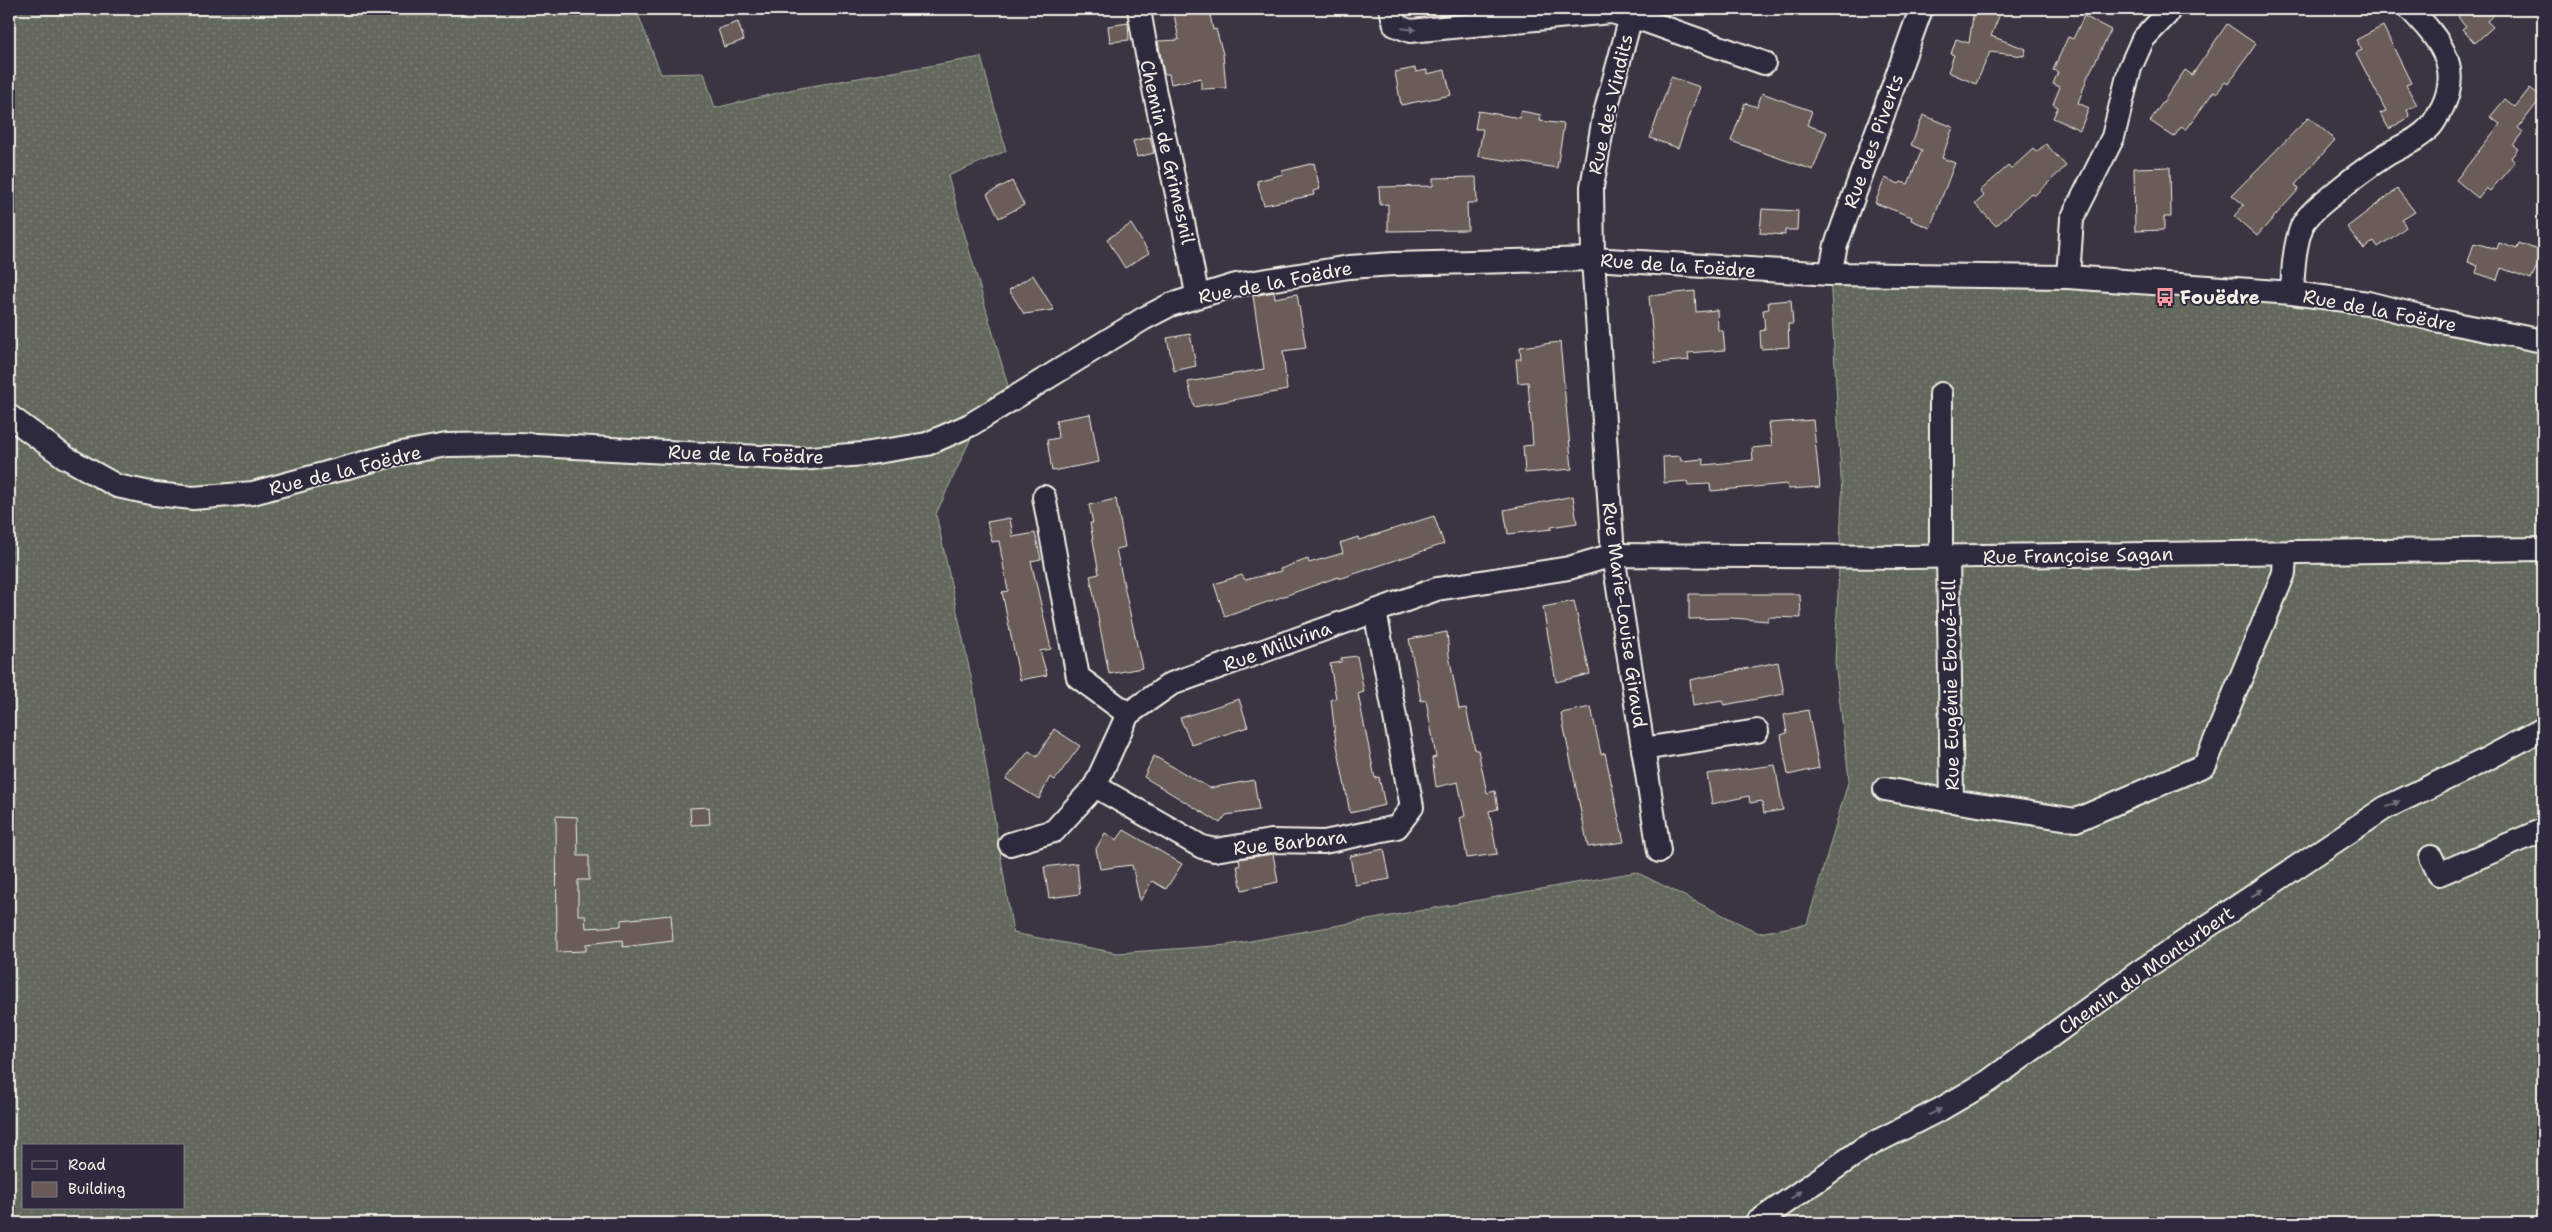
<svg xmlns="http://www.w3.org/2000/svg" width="2552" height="1232" font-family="'Shantell Sans',sans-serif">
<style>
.grass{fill:url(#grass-dots);stroke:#abada2;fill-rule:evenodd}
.building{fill:#6a5b58;stroke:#f4f1e8}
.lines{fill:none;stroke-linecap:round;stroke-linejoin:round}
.minor-casing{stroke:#f4f1e8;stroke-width:26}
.minor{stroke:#2f2a3d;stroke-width:22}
.oneway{fill:#747079}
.labels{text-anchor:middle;stroke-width:4;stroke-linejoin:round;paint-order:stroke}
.street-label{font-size:19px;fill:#f4f1e8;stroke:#2f2a3d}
.poi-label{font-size:19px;font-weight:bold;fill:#f4f1e8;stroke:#2f2a3d;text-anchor:start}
</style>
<defs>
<pattern id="grass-dots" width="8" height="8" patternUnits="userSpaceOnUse" patternTransform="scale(1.25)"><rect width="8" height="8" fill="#62695c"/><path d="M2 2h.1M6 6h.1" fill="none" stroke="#797f73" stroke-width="1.8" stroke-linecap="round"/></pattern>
</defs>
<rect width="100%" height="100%" fill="#3b3442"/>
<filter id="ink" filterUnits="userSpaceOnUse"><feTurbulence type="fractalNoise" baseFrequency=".02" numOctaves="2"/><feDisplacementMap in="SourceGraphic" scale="10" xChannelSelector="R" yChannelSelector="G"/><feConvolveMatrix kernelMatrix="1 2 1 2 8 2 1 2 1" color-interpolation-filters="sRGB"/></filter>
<g filter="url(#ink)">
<path class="grass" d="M9,9H636L661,74L704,73L715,108L794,89L981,57L1006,151L948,176L1012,400L970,425L971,438L936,514L973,686L1013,933L1117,953L1228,945L1636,872L1759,933L1807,924L1849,779L1835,662L1842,497L1830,274L2292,293L2543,341V1223H9ZM24,1146H184V1208H24Z"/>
<g class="building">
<path d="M1173,9H1209L1213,30L1216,29L1223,54L1226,88L1201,89V78L1171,84L1169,74H1164L1158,41L1179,40Z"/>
<path d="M1974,9H2002L1991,36L2026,49L2024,56L1990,52L1976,84L1948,72L1954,55L1951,54L1956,39L1969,43Z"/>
<path d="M2466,9H2500L2487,21L2493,27L2475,43L2462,29L2466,26L2458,17Z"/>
<path d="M2084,16L2111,30L2088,76L2078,103L2089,108L2080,130L2053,118L2058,107L2053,104L2060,87L2053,84L2058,72L2053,70L2068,37L2073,39Z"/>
<path d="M738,22L744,40L724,47L718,29Z"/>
<path d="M1128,23L1129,40L1110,42L1108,26Z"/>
<path d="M2227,24L2256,44L2228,84L2225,82L2217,93L2214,91L2186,130L2181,127L2174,137L2150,121L2185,70L2192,75Z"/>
<path d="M2383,26L2411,83L2406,85L2417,105L2407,110L2410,117L2389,129L2380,113L2386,111L2380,99L2356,53L2362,50L2356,40Z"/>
<path d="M1415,68L1416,72L1427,70V74L1445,70L1451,95L1401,105L1395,72Z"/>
<path d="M1671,77L1700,87L1678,148L1650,138Z"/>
<path d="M2530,88L2542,97L2518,128L2523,132L2513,145L2518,149L2511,158L2515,162L2490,191L2486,188L2478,198L2456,180L2500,124L2490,117L2505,99L2515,107Z"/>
<path d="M1762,93L1812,111L1807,125L1827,132L1813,170L1731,141L1745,103L1757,107Z"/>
<path d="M1478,111L1520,118L1521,111L1541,115L1540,121L1564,124L1557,168L1478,156L1483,129H1475Z"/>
<path d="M1923,115L1953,127L1942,158L1955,163L1930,228L1911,220L1912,217L1875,203L1885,178L1899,184L1901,182L1908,184L1922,150L1911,145Z"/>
<path d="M2309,117L2335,140L2308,170L2295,185L2299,189L2257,236L2234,216L2244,205L2232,195Z"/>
<path d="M1150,137L1154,153L1137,157L1133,141Z"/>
<path d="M2046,144L2066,166L2034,196L2031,193L1996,226L1975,204L1984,196L1980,191L2008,166L2011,169L2033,149L2036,152Z"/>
<path d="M1314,163L1320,189L1313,191L1314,195L1264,205L1257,181L1283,174L1282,171Z"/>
<path d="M2170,167L2171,217H2164V230L2135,231L2134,168Z"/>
<path d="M1476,177L1477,203H1467L1468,230L1388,231V204L1380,205L1379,187L1433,186V178Z"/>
<path d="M1012,181L1024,205L999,218L987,194Z"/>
<path d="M2397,189L2415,212L2402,220L2406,227L2393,237L2378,247L2374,241L2364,249L2347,227Z"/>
<path d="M1762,209L1798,211L1797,230H1785V235L1760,233Z"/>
<path d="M1131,224L1149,253L1125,268L1107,239Z"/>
<path d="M2474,243L2497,249L2499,243L2517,249L2519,243L2543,252V270L2536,268L2531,279L2501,268L2497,280L2476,273L2478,266L2468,262Z"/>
<path d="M1033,275L1054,310L1024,314L1009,290Z"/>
<path d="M1695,291L1696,312L1717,310L1718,330L1723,331L1725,350L1688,353L1689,360L1655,363L1649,296Z"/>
<path d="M1274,292L1275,298L1297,294L1306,348L1283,351L1287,390L1194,407L1188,382L1264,369L1253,296Z"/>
<path d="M1791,300L1793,324H1788L1789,347L1761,349L1760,331L1765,330L1763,310L1769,309L1768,302Z"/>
<path d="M1190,334L1196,366L1174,371L1167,338Z"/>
<path d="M1560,342L1572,469L1525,473L1523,446L1533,445L1528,382L1518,383L1516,359H1521L1520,347Z"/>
<path d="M1090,414L1099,462L1052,471L1047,440L1058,438L1056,420Z"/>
<path d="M1813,420L1820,487L1788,489L1787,484L1711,491L1710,484L1688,485L1687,481L1664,483L1663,457L1680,456L1681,461L1703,459L1704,465L1753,460L1752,448L1772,446L1769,423Z"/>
<path d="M1573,496L1577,523L1551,527L1552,529L1508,534L1504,510Z"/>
<path d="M1116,499L1125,547L1116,549L1142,668L1109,674L1090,576L1099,574L1090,523H1093L1089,505Z"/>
<path d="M1434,516L1444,544L1339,579L1338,577L1225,617L1214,584L1242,575L1245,580L1281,571L1280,569L1308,559L1309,563L1343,553L1340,543L1358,537L1359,540Z"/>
<path d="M1010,518L1013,537L1035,533L1041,559L1031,561L1051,649L1040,651L1047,675L1020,680L1002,592L1008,591L999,541L992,542L987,522Z"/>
<path d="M1689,594H1800L1801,618L1768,617V621L1732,618L1689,619Z"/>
<path d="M1574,601L1590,674L1556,682L1543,607Z"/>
<path d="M1447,632L1449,655L1459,709L1466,708L1475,750H1478L1487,793L1495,791L1498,809L1489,811L1497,854L1467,858L1460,818L1465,816L1458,782L1436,787L1432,758L1436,757L1426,700L1421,701L1409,639Z"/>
<path d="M1357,656L1364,692L1358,694L1375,778L1379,777L1385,805L1350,813L1335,735L1331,699L1336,698L1330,664L1341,662V658Z"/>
<path d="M1778,662L1784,694L1724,705L1722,701L1693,706L1690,680Z"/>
<path d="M1239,699L1248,727L1192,745L1180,718Z"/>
<path d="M1591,707L1601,754L1605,753L1624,842L1588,847L1561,713Z"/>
<path d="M1808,710L1819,768L1788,775L1781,735L1787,733L1784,715Z"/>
<path d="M1054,729L1080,746L1055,780L1050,777L1039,799L1006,779L1029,751L1037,757Z"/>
<path d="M1154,756L1210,788L1254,780L1259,810L1226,815L1220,823L1144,777Z"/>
<path d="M1775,765L1783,810L1764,813L1762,801L1750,803L1749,796L1712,804L1707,774Z"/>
<path d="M709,807L710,824L691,825L690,808Z"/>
<path d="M556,816L577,817L578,856H589V880H578V915H585L586,928L621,926V920L671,915L673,941L623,947L622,940L586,944V951L557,952Z"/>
<path d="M1124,830L1182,864L1166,889L1152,881L1140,901L1132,865L1100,869L1096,849L1105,833L1117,840Z"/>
<path d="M1384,849L1390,879L1355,885L1350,856Z"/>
<path d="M1273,854L1278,882L1242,890L1237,866H1240L1239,859Z"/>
<path d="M1077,863L1080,894L1049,898L1044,867Z"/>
</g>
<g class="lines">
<g class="minor-casing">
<g id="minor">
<path d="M1139,9C1154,105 1181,199 1197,295"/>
<path d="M1391,9L1395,25L1410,31L1611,12L1643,20L1764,63"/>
<path d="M1633,9L1604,117L1592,187L1593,259L1613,555L1659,851"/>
<path d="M1830,274L1836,245L1921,9"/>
<path d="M2068,277L2072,219L2113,137L2130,68L2143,39L2167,14"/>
<path d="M2292,293C2293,272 2294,246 2302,226C2307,215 2322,203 2331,196C2349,181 2366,168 2386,155C2401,146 2417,141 2430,127C2435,122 2438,114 2442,108C2463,66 2438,38 2410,9"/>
<path d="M1941,394V556"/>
<path d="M9,416L65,457L117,486L155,494L193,498L253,493L396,454L447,445L518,444L798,459L864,454L927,444L970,425L1143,319L1170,305L1236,285L1349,267L1394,264L1593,259L1830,274L2068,277L2292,293L2368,303L2435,320L2543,341"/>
<path d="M1044,497L1078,677L1128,714"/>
<path d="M1948,556L1952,801L2076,820L2205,765L2284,573L2285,553"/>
<path d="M1643,749L1757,731"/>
<path d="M1095,786L1202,847L1215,850L1271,841L1324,842L1397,827L1412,807L1375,611"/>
<path d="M1885,789L1952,801"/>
<path d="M1010,844L1054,831L1095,786L1128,714L1171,684L1437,589L1569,568L1613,555L1908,557L2543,549"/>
<path d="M2431,857L2439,874L2543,830"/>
<path d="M1756,1223L1864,1148L1941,1109L1989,1081L2139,972L2385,808L2481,762L2543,729"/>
</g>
</g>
<use href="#minor" class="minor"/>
</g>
<defs><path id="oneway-solid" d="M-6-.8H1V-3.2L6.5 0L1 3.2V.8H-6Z" transform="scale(1.25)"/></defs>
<g class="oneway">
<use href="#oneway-solid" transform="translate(1409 29) rotate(6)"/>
<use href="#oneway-solid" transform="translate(2393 804) rotate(-25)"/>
<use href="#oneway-solid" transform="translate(2257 893) rotate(-34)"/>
<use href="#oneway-solid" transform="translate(1935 1112) rotate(-27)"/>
<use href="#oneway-solid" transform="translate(1796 1195) rotate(-35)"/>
</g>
</g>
<defs>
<g id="bus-bare" transform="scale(1.5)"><path d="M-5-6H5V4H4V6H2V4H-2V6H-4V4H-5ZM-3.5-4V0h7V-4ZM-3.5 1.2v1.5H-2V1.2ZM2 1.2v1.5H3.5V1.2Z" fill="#ff9aa2" stroke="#2f2a3d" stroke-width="2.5" paint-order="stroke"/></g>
</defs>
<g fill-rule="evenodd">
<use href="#bus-bare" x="2165" y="297"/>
</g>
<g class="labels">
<g class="street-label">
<text transform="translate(1610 104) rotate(-77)" y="7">Rue des Vindits</text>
<text transform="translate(1873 141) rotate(-70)" y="7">Rue des Piverts</text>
<text transform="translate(1168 152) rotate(77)" y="7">Chemin de Grimesnil</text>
<text transform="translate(1678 265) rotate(4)" y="7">Rue de la Foëdre</text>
<text transform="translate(1275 282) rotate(-11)" y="7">Rue de la Foëdre</text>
<text transform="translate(2380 310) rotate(11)" y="7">Rue de la Foëdre</text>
<text transform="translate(746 454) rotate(2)" y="7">Rue de la Foëdre</text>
<text transform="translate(345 470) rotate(-14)" y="7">Rue de la Foëdre</text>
<text transform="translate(2078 555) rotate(-1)" y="7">Rue Françoise Sagan</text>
<text transform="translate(1625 615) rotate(82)" y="7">Rue Marie-Louise Giraud</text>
<text transform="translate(1277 646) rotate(-20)" y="7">Rue Millvina</text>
<text transform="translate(1950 685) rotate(-91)" y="7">Rue Eugénie Eboué-Tell</text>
<text transform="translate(1290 842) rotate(-6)" y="7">Rue Barbara</text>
<text transform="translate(2146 970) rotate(-35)" y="7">Chemin du Monturbert</text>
</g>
<g class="poi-label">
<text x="2180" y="304">Fouëdre</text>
</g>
</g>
<rect width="2552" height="1232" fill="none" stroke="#2f2a3d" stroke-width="30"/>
<rect x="15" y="15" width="2522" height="1202" fill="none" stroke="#f4f1e8" stroke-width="2" filter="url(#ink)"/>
<rect x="22" y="1144" width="162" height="65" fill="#2f2a3d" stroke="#7e7a81"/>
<rect x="32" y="1161" width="25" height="8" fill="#2f2a3d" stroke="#7e7a81"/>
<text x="68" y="1170" font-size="15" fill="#f4f1e8">Road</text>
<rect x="32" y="1182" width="25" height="15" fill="#6a5b58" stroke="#7e7a81"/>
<text x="68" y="1194" font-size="15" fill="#f4f1e8">Building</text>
</svg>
